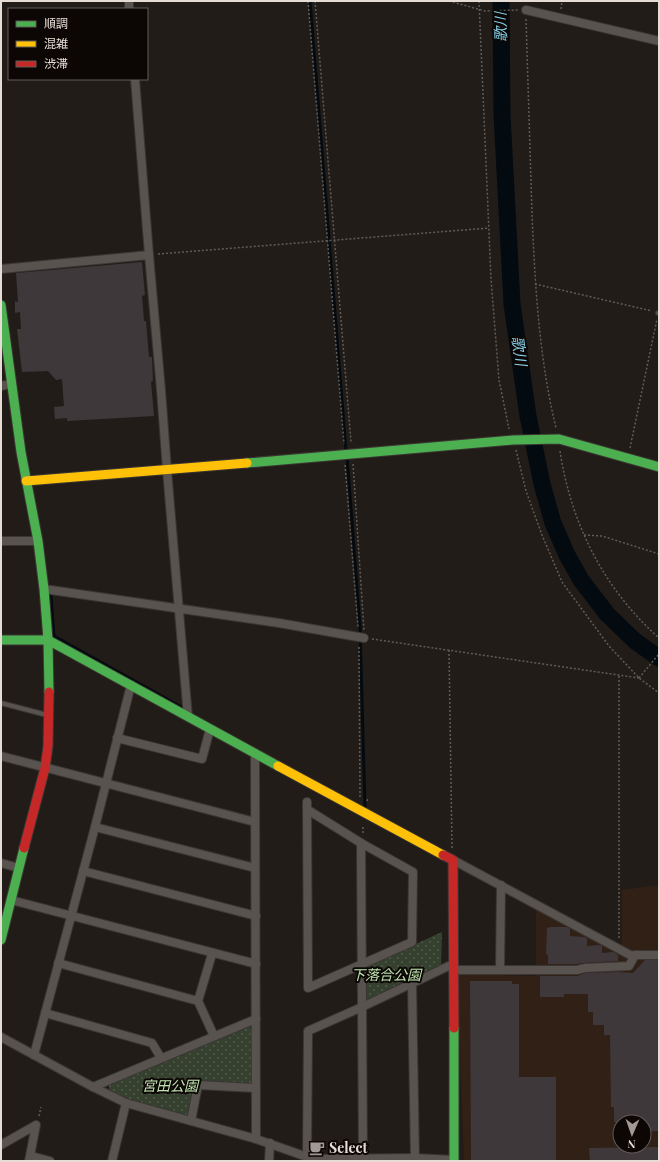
<svg xmlns="http://www.w3.org/2000/svg" width="660" height="1162" font-family="'Playfair Display','Noto Sans JP',serif">
<style>
.built{fill:#312015;fill-rule:evenodd}
.park{fill:url(#park-dots)}
.lines{fill:none;stroke-linecap:round;stroke-linejoin:round}
.stream{stroke:#030b11;stroke-width:3}
.river{stroke:#030b11;stroke-width:17}
.building{fill:#3e383b}
.lane-casing{stroke:#3a3633;stroke-width:6}
.street-casing{stroke:#3a3633;stroke-width:10}
.fast-casing{stroke:#3a3633;stroke-width:11}
.slow-casing{stroke:#3a3633;stroke-width:11}
.jam-casing{stroke:#3a3633;stroke-width:11}
.path{stroke:#605c59;stroke-width:1.5;stroke-dasharray:2 2;stroke-linecap:butt}
.lane{stroke:#58534f;stroke-width:4}
.street{stroke:#58534f;stroke-width:8}
.fast{stroke:#4caf50;stroke-width:9}
.slow{stroke:#ffc107;stroke-width:9}
.jam{stroke:#c62828;stroke-width:9}
.labels{text-anchor:middle;stroke-width:4;stroke-linejoin:round;paint-order:stroke}
.park-label{font-size:14px;font-style:italic;fill:#bee4b0;stroke:#0c0704}
.poi-label{font-size:14px;font-weight:bold;fill:#e5dcd6;stroke:#0c0704;text-anchor:start}
.water-label{font-size:15px;font-style:italic;fill:#85cde8;stroke:#0c0704}
</style>
<defs>
<pattern id="park-dots" width="8" height="8" patternUnits="userSpaceOnUse"><rect width="8" height="8" fill="#35402f"/><path d="M2 2h.1M6 6h.1" fill="none" stroke="#525b4c" stroke-width="1.8" stroke-linecap="round"/></pattern>
</defs>
<rect width="100%" height="100%" fill="#221c18"/>
<path class="built" d="M659,885V1161H464L457,974L536,976V907L622,952V890ZM620,1122H644V1146H620Z"/>
<g class="park">
<path d="M442,932L441,965L366,1001L365,967Z"/>
<path d="M248,1025L253,1029V1083L250,1086L196,1084L189,1117L129,1101L109,1091V1085Z"/>
</g>
<g class="lines">
<g class="stream">
<path d="M310,1L346,451"/>
<path d="M347,456L360,627L365,808"/>
<path d="M51,596L54,636L185,709"/>
</g>
<path class="river" d="M501,1L502,115L512,304L528,416L542,484L553,523L567,555L581,580L607,614L635,641L659,658"/>
</g>
<g class="building">
<path d="M142,262L145,295L142,296L144,321H146L149,357H152L153,381L151,382L154,416L67,421V418L55,419L54,407L64,406L62,379L56,380L48,371L22,372L17,329H21L20,312L15,313V301L18,302L16,273Z"/>
<path d="M551,927H567L570,929V936L584,937L587,938V946L600,945L602,946V953L614,952L618,955V961L585,963L576,964H548V955L546,954L547,928Z"/>
<path d="M645,960H659V1131H644V1122H614V1107H611L610,1035H604V1025H593V1012H588V994H564V997H540V976H577L586,973L618,972L633,973Z"/>
<path d="M470,981H512V984H519V1077H556V1161H471Z"/>
<path d="M659,1147V1161H590L589,1148Z"/>
</g>
<g class="lines">
<g class="lane-casing">
<g id="lane">
<path d="M658,313H659"/>
<path d="M1,703L47,715"/>
</g>
</g>
<g class="street-casing">
<g id="street">
<path d="M129,1V9"/>
<path d="M526,10L659,41"/>
<path d="M135,79L149,255L161,390L167,470L188,717"/>
<path d="M1,269L149,255"/>
<path d="M1,386L11,384"/>
<path d="M1,541H38"/>
<path d="M44,589L279,623L364,638"/>
<path d="M117,738L202,759L210,729"/>
<path d="M255,753L256,1139"/>
<path d="M1,756L255,822"/>
<path d="M307,802L308,988L412,942L413,872L361,843L308,810"/>
<path d="M95,827L255,868"/>
<path d="M361,843L363,1161"/>
<path d="M453,860L632,956L635,955"/>
<path d="M1,863L19,868"/>
<path d="M83,871L256,916"/>
<path d="M11,900L256,964"/>
<path d="M212,954L198,1001L214,1036"/>
<path d="M58,963L198,1001"/>
<path d="M500,969L501,885"/>
<path d="M453,970H577L585,968L629,966L635,955H659"/>
<path d="M412,984L415,1161"/>
<path d="M45,1013L152,1043L161,1058"/>
<path d="M1,1037L93,1087L126,1103L256,1139L313,1159L415,1158L454,1160"/>
<path d="M34,1055L95,827L131,685"/>
<path d="M93,1087L256,1019"/>
<path d="M191,1121L198,1085L255,1088"/>
<path d="M1,1145L36,1125L29,1161"/>
<path d="M31,1156L50,1161"/>
<path d="M307,1157L308,1031L362,1007L453,964"/>
<path d="M112,1161L126,1103"/>
<path d="M269,1161L270,1143"/>
</g>
</g>
<g class="fast-casing">
<g id="fast">
<path d="M1,305L21,452L38,541L44,589L48,640L49,692"/>
<path d="M247,463L513,440L559,439L659,467"/>
<path d="M1,640H48L278,766"/>
<path d="M1,940L24,848"/>
<path d="M454,1028V1161"/>
</g>
</g>
<g class="slow-casing">
<g id="slow">
<path d="M26,481L247,463"/>
<path d="M278,766L443,855"/>
</g>
</g>
<g class="jam-casing">
<g id="jam">
<path d="M24,848L45,768L48,746L49,692"/>
<path d="M443,855L453,860L454,1028"/>
</g>
</g>
<g class="path">
<path d="M308,1L344,444"/>
<path d="M315,1L351,442"/>
<path d="M449,1L485,11L518,10"/>
<path d="M479,1L491,279L499,380L509,429"/>
<path d="M561,9L562,1"/>
<path d="M526,19C528,84 530,149 532,214C535,285 539,358 556,428"/>
<path d="M158,254L489,228"/>
<path d="M535,284L652,311"/>
<path d="M630,448L657,319"/>
<path d="M516,450L526,491L542,535L562,582L609,646L639,678L659,693"/>
<path d="M560,451C571,524 604,589 659,638"/>
<path d="M353,464L364,630"/>
<path d="M345,465L358,627"/>
<path d="M584,535L602,536L659,554"/>
<path d="M372,639L639,678"/>
<path d="M359,647L360,797"/>
<path d="M449,650L452,848"/>
<path d="M639,678L659,654"/>
<path d="M367,801L368,797"/>
<path d="M363,833V825"/>
<path d="M619,938V674"/>
<path d="M39,1116L41,1107"/>
</g>
<use href="#lane" class="lane"/>
<use href="#street" class="street"/>
<use href="#fast" class="fast"/>
<use href="#slow" class="slow"/>
<use href="#jam" class="jam"/>
</g>
<defs>
<g id="cafe-bare" transform="scale(1.2)"><path d="M-5.5-4.5H6V0H3Q3 3.5 0 3.5H-2.5Q-5.5 3.5-5.5 0ZM3-3.2v2h1.7v-2ZM-6 4.5H4V6H-6Z" fill="#a19994" stroke="#0c0704" stroke-width="2.5" paint-order="stroke"/></g>
</defs>
<g fill-rule="evenodd">
<use href="#cafe-bare" x="317" y="1148"/>
</g>
<g class="labels">
<g class="park-label">
<text x="386" y="980">下落合公園</text>
<text x="170" y="1091">宮田公園</text>
</g>
<g class="poi-label">
<text x="329" y="1153">Select</text>
</g>
<g class="water-label">
<text transform="translate(501 27) rotate(-91)" y="5">歌川</text>
<text transform="translate(519 351) rotate(82)" y="5">歌川</text>
</g>
</g>
<rect width="660" height="1162" fill="none" stroke="#e5dcd6" stroke-width="4"/>
<rect x="8" y="8" width="140" height="72" fill="#0c0704" stroke="#635c58"/>
<rect x="16" y="21" width="20" height="6" fill="#4caf50" stroke="#635c58"/>
<text x="44" y="28" font-size="12" fill="#e5dcd6">順調</text>
<rect x="16" y="41" width="20" height="6" fill="#ffc107" stroke="#635c58"/>
<text x="44" y="48" font-size="12" fill="#e5dcd6">混雑</text>
<rect x="16" y="61" width="20" height="6" fill="#c62828" stroke="#635c58"/>
<text x="44" y="68" font-size="12" fill="#e5dcd6">渋滞</text>
<g transform="translate(632 1134) rotate(182)"><circle r="19" fill="#0c0704" stroke="#635c58"/>
<path d="M0-3L7 15L0 10L-7 15Z" fill="#a19994"/>
<text y="-6" font-size="11" font-weight="bold" text-anchor="middle" fill="#e5dcd6">N</text>
</g>
</svg>
